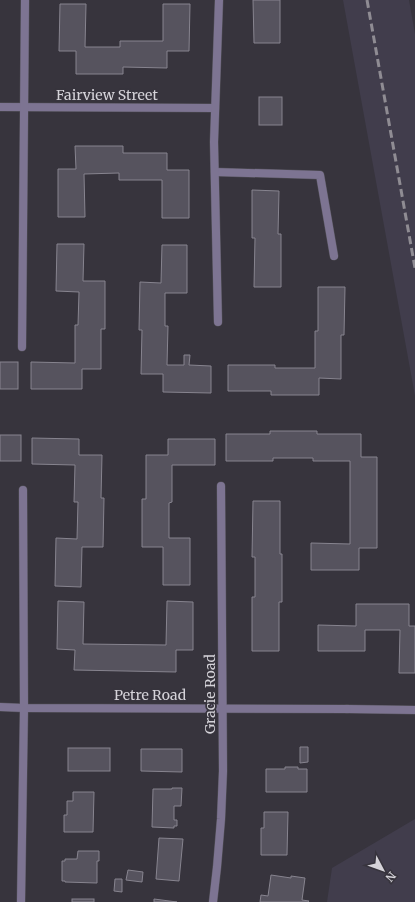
<svg xmlns="http://www.w3.org/2000/svg" width="415" height="902" font-family="Merriweather,serif">
<style>
.built{fill:#413d4c}
.building{fill:#56535e;stroke:#87848f}
.lines{fill:none;stroke-linecap:round;stroke-linejoin:round}
.lane-casing{stroke:#535159;stroke-width:9}
.street-casing{stroke:#535159;stroke-width:9}
.lane{stroke:#7d7492;stroke-width:8}
.street{stroke:#7d7492;stroke-width:8}
.rail{stroke:#8f8c93;stroke-width:3;stroke-dasharray:8 4;stroke-linecap:butt}
.labels{text-anchor:middle;stroke-width:3.5;stroke-linejoin:round;paint-order:stroke}
.street-label{font-size:14px;fill:#d5d3d9;stroke:#37343d}
</style>
<rect width="100%" height="100%" fill="#37343d"/>
<g class="built">
<path d="M343,0H409L415,34V396Z"/>
<path d="M415,819V902H327L332,868Z"/>
</g>
<g class="building">
<path d="M253,0H280V43H254Z"/>
<path d="M60,4H86L85,47H120V41H163V4H190L189,51H167V68L123,67V74H76V51H59Z"/>
<rect x="259" y="97" width="23" height="28"/>
<path d="M75,146H123V153H167V170H189V218H162V180H119V173L84,174L85,217H58V169H76Z"/>
<path d="M252,190L279,191L278,234H281V287H254L255,238H252Z"/>
<path d="M57,244H84L83,281H105V329H101V369H82V389H31V362L75,363V325H78L79,292L56,291Z"/>
<path d="M162,245H187V293H165V326H168L167,365H184V355H190L189,365L211,366V393L163,392V374H141L142,330H139L140,282L161,283Z"/>
<path d="M318,287H345L344,335H341V379L319,378V395H271V391H228V365H275V368H315V331H318Z"/>
<rect x="0" y="362" width="18" height="27"/>
<path d="M270,431H317V434H361V457H377V548H359V570H311V543L350,544V461H313V458H273V461H226V434H270Z"/>
<rect x="0" y="435" width="21" height="26"/>
<path d="M32,438L79,439V455H102L101,498H104L103,547H82L81,587L55,586L56,538L77,539L78,502H74L75,465L32,464Z"/>
<path d="M168,439H215V465H172V502L169,503V538H190V585H163V547H142V499H146V455H168Z"/>
<path d="M253,501H280V554H282V602H279V651H252V597H255V557H252Z"/>
<path d="M58,601L84,602L83,644L166,645L167,601L193,602V650H176V672L74,670L75,650L57,649Z"/>
<path d="M356,604H409V626H415V673H399L400,630H365V651H318V625L356,626Z"/>
<path d="M300,747H308V762L300,763Z"/>
<rect x="68" y="748" width="42" height="23"/>
<path d="M141,749H182V772L141,771Z"/>
<path d="M285,767H298V769H307V792H266V769H285Z"/>
<path d="M172,788H182L181,806H174V820H177V826H174V828L152,827L153,789H172Z"/>
<path d="M73,792H94L93,832H64V815H67V801H73Z"/>
<path d="M264,812H288L287,855H261V828H264Z"/>
<path d="M159,838L183,839L179,881L156,879Z"/>
<path d="M78,851H99V861H97V883L65,882V881H62V861H65V859H77Z"/>
<path d="M128,870L143,872L142,882L126,880Z"/>
<path d="M271,875L291,878V876L305,878L302,900L309,901L308,902H260L261,895L268,896Z"/>
<path d="M115,879H122V892L114,891Z"/>
<rect x="72" y="899" width="22" height="3"/>
<path d="M154,899L177,902H154Z"/>
</g>
<g class="lines">
<g class="lane-casing">
<g id="lane">
<path d="M215,172L320,175L334,256"/>
<path d="M347,709L415,710"/>
</g>
</g>
<g class="street-casing">
<g id="street">
<path d="M0,107L215,108"/>
<path d="M218,322L214,142L219,0"/>
<path d="M22,347L25,0"/>
<path d="M0,707L24,708L347,709"/>
<path d="M21,902L24,708L23,490"/>
<path d="M213,902L217,867L221,819L223,771L221,486"/>
</g>
</g>
<use href="#lane" class="lane"/>
<use href="#street" class="street"/>
<path class="rail" d="M367,0L415,268"/>
</g>
<g class="labels">
<g class="street-label">
<text x="107" y="100">Fairview Street</text>
<text transform="translate(210 694) rotate(-90)" y="5">Gracie Road</text>
<text x="150" y="700">Petre Road</text>
</g>
</g>
<g transform="translate(383 870) rotate(131)" stroke="#37343d" stroke-width="3" paint-order="stroke">
<path d="M0-3L7 15L0 10L-7 15Z" fill="#d5d3d9"/>
<text y="-6" font-size="11" font-weight="bold" text-anchor="middle" fill="#d5d3d9">N</text>
</g>
</svg>
